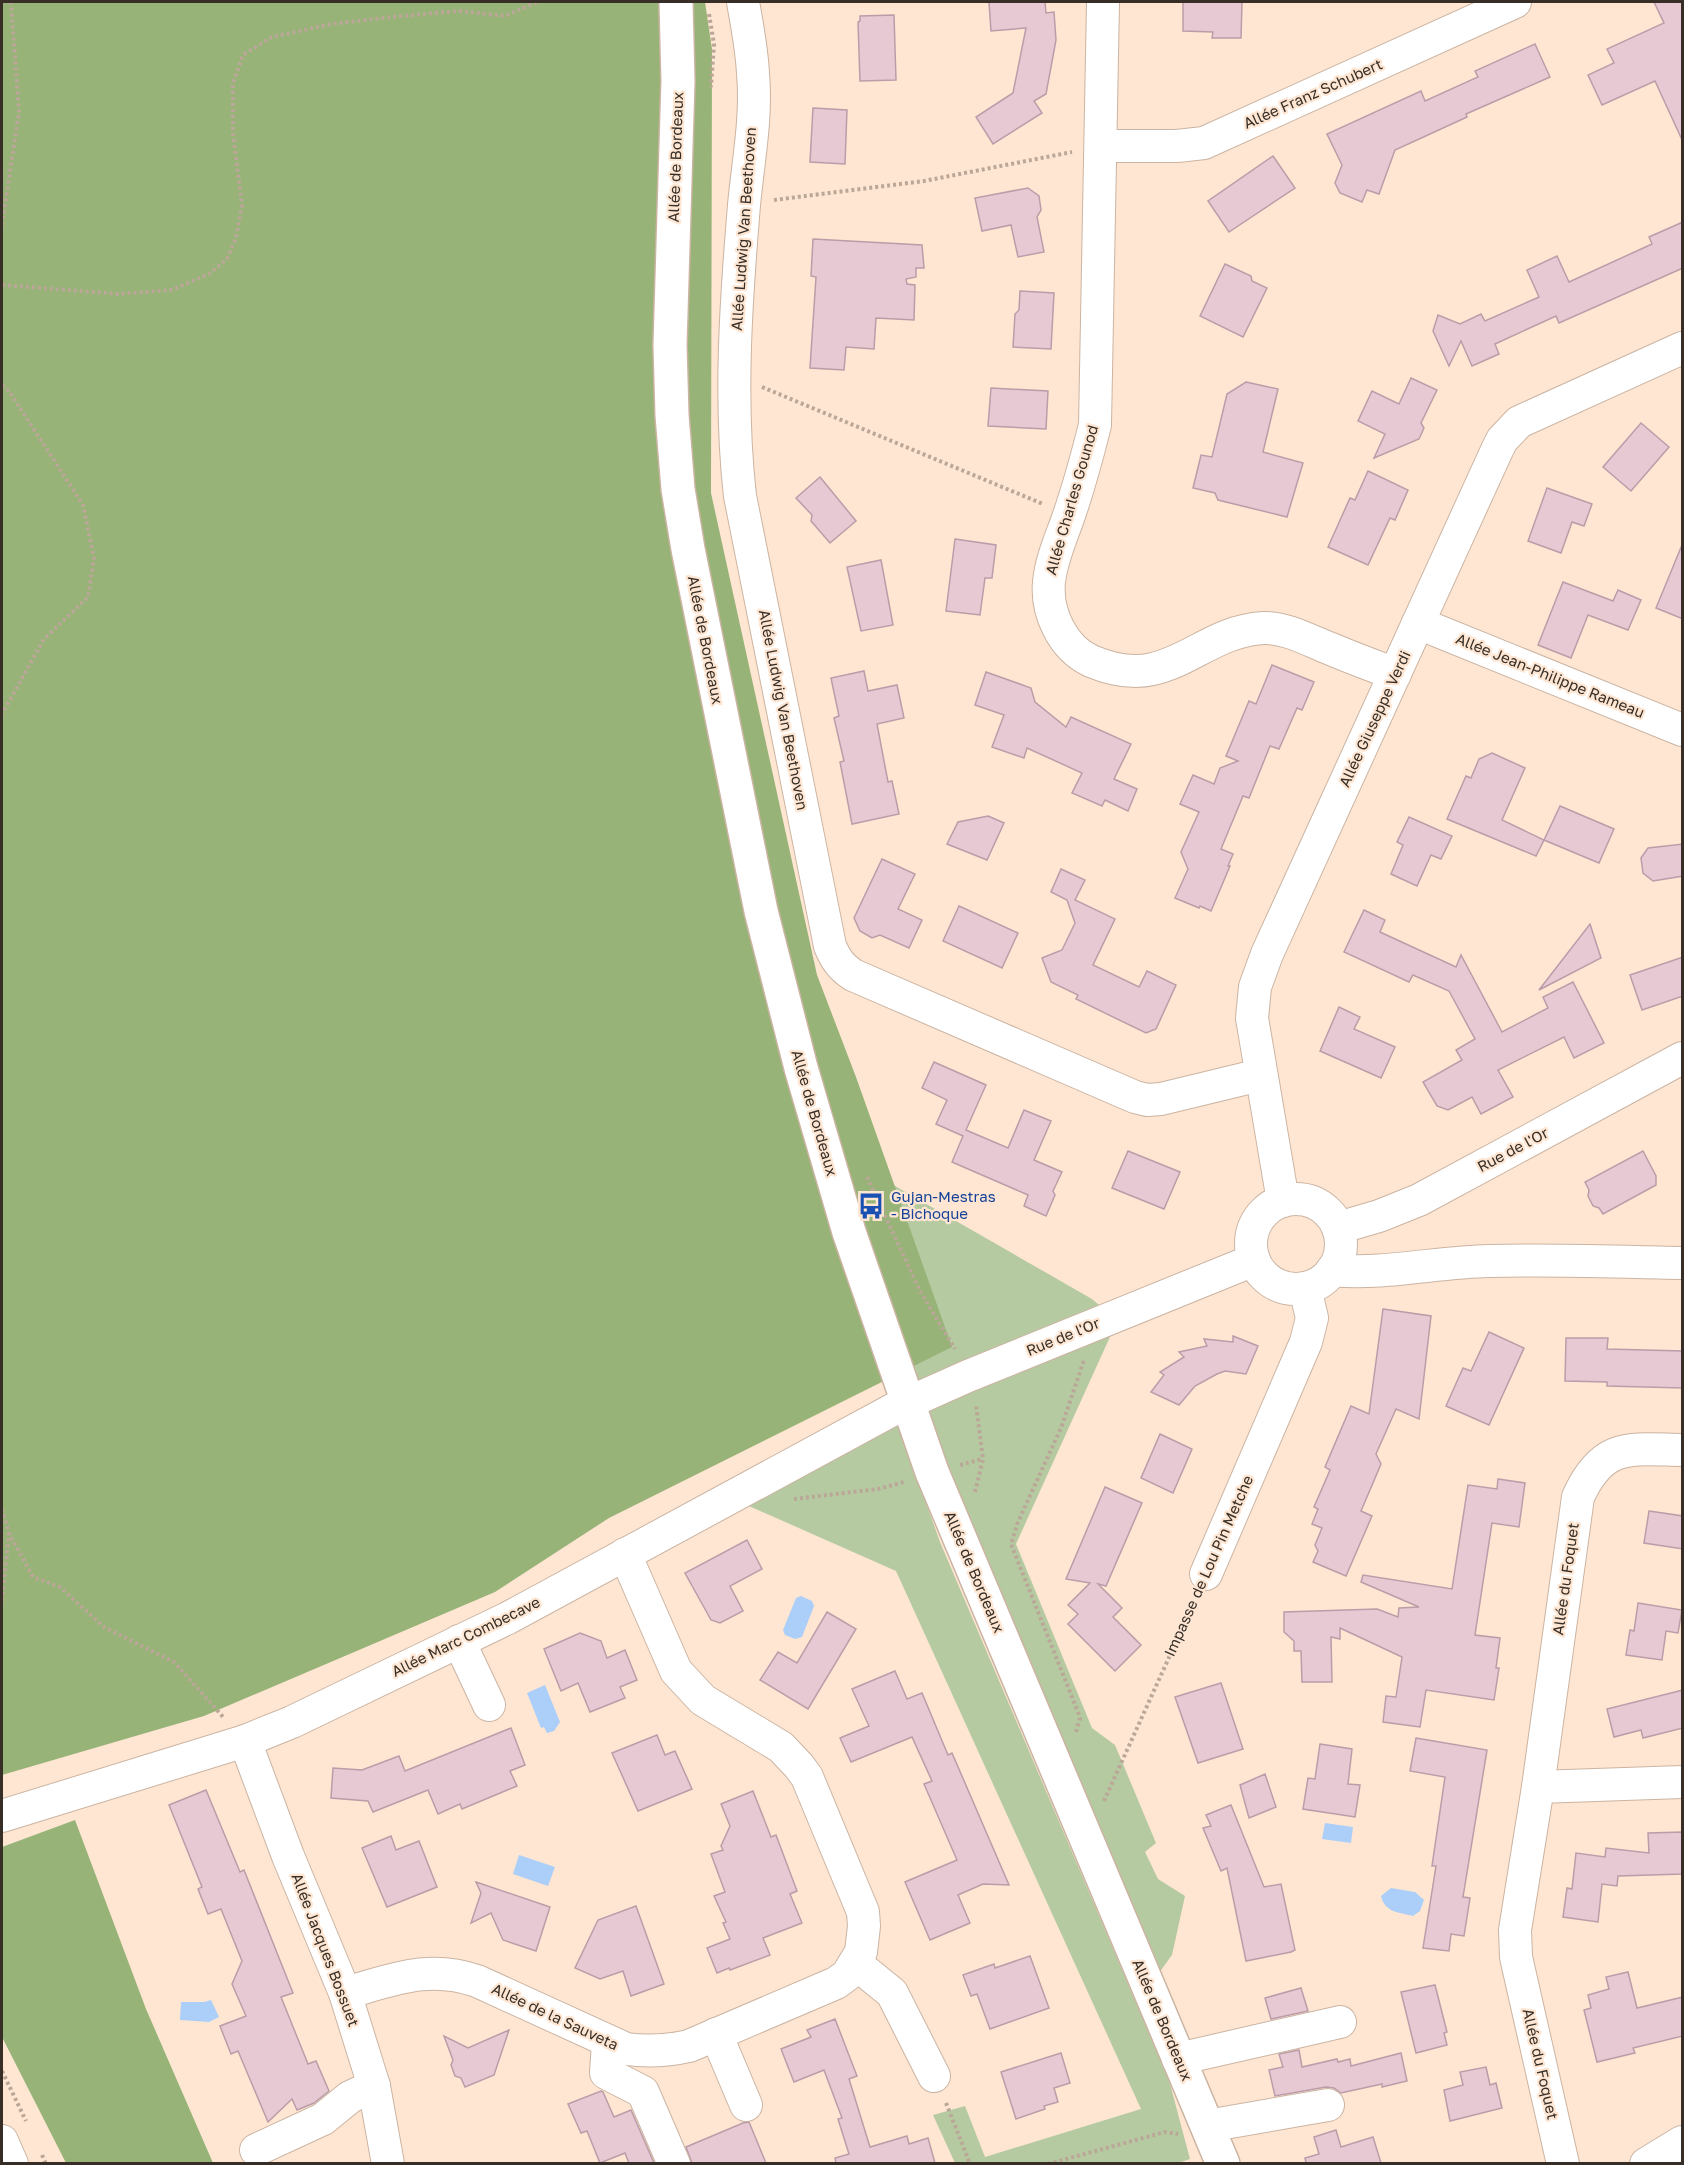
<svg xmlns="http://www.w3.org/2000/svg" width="1684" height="2165" font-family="'Golos Text',sans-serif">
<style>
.green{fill:#b6caa1}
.forest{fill:#97b377}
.water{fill:#abcff8}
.building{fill:#e7c9d4;stroke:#ba9da8;stroke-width:1.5}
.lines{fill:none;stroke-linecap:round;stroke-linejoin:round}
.minor-casing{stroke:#cbb4a2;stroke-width:34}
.major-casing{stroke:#cbb4a2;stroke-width:36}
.path{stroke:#baa798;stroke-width:4;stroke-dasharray:3 3;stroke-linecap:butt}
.minor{stroke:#fff;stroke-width:32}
.major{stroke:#fff;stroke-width:33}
.labels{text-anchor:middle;stroke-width:4.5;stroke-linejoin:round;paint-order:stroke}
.street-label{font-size:15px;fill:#372f27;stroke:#fee6d3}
.transit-label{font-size:15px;fill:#164399;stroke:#fee6d3;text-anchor:start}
</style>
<rect width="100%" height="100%" fill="#fee6d3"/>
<g class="green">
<path d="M881,1178L1092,1299L1113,1317L1114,1328L1016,1544L1092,1728L1115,1745L1156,1843L1145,1852L1158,1879L1185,1896L1172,1955L1148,1988L907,1403Z"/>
<path d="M898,1424L940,1542L1169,2080L1190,2159L1175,2164L955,2163L933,2115L965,2106L985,2157L1141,2109L896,1571L749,1506Z"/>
</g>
<g class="forest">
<path d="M2,2H705L712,49L711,493L817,975L856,1077L952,1347L609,1518L495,1592L204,1716L2,1775Z"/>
<path d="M75,1820L146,2009L213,2163H66L2,2037V1847Z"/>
</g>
<g class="water">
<path d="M801,1596L812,1601L814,1606L802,1637L795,1639L785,1635L783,1630L796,1598Z"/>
<path d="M545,1685L560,1722L554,1731L547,1733L544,1727L541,1728L527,1693Z"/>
<path d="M1325,1823L1353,1827L1351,1843L1322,1839Z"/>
<path d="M519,1855L555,1867L548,1886L513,1874Z"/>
<path d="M1391,1888L1415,1892L1424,1900L1420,1911L1413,1916C1399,1912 1385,1913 1381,1896Z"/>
<path d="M211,2000L219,2017L209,2022L180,2020L181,2002H204Z"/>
</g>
<g class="building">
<path d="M989,2H1045L1046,13L1054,12L1056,40L1046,94L1034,101L1042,113L993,144L976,117L1013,93L1026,28L991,31Z"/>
<path d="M1183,2H1242L1241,38H1212L1213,32L1183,31Z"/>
<path d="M1654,2H1683V142L1655,81L1602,105L1588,75L1614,63L1607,49L1664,23Z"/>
<path d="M894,15L896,80L860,81L858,22L860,21V16Z"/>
<path d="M1535,44L1550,77L1466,114L1467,117L1395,150L1379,194L1367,190L1362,202L1340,193L1335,183L1342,165L1327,134L1421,91L1425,101L1478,77L1475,71Z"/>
<path d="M813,108L847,110L845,164L810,162Z"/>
<path d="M1273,156L1295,188L1229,232L1208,201Z"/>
<path d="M1028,188L1039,196L1041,210L1037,217L1044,252L1018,257L1011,225L982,231L975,198Z"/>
<path d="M1683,222V268L1559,323L1556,316L1495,344L1499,354L1472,366L1461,341L1449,366L1433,331L1438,315L1460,324L1481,314L1485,321L1539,297L1527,270L1557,256L1569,282L1652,244L1649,237Z"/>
<path d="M813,239L922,245L924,268H916V277L906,279L907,284L915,285L914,320L876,318L874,349L846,347L844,370L810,368L816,277L811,276Z"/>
<path d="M1225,264L1251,276L1252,281L1267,288L1243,337L1200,316Z"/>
<path d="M1020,291L1054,293L1051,349L1013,347L1015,314L1019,310Z"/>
<path d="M1411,378L1437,390L1421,423L1424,428L1419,439L1374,458L1385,434L1358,421L1372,391L1399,404Z"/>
<path d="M1246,382L1278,389L1263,452L1303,463L1287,517L1218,500L1215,493L1193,488L1201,455L1212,457L1227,394Z"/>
<path d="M991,388L1048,391L1046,429L988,426Z"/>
<path d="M1641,423L1669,447L1631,491L1603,467Z"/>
<path d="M1368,471L1408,490L1395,520L1390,518L1368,565L1328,547L1350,498L1355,500Z"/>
<path d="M820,477L856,521L830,543L811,521L812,515L796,498Z"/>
<path d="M1547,488L1592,504L1584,526L1572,522L1561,553L1528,541Z"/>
<path d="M955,539L996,545L992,578H985L980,615L946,611Z"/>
<path d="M1682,545H1683V619L1656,608Z"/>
<path d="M881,560L893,625L861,631L847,567Z"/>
<path d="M1563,582L1613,601L1618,590L1641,600L1628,630L1588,615L1571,658L1538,645Z"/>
<path d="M1272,665L1314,682L1302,710L1297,708L1279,749L1270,746L1249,798L1243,796L1221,849L1233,854L1228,866H1230L1211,911L1200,906L1199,908L1175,898L1188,869L1181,852L1199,812L1180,804L1193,775L1214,784L1220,768L1238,761L1226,756L1249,701L1256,704Z"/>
<path d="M864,671L868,691L897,685L904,718L877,724L888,782L892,781L899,814L852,824L840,762L844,761L834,718L839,716L831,678Z"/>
<path d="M986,672L1031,688L1035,702L1066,727L1071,717L1131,744L1114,779L1137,789L1128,811L1105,800L1102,806L1072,793L1082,773L1027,748L1024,758L992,747L1004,715L975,705Z"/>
<path d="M1492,753L1525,768L1502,820L1544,840L1536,856L1447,819L1466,776L1471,778L1479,759Z"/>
<path d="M1560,806L1614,829L1599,863L1544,840Z"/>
<path d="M988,816L1004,823L987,860L947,844L958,822Z"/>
<path d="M1409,817L1452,836L1441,859L1431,855L1417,886L1391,874L1403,845L1397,842Z"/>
<path d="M1683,844V876L1653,881L1643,873L1641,858L1648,848Z"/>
<path d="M882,859L915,874L898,909L922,920L909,948L880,935L872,938L860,931L854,918Z"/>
<path d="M1061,869L1085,880L1075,900L1115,919L1093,965L1139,987L1147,971L1176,985L1156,1029L1146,1033L1076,999L1078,995L1051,982L1042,958L1062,950L1075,923L1067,900L1051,892Z"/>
<path d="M959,906L1018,933L1002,968L943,941Z"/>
<path d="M1364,910L1385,920L1380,932L1456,967L1461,955L1502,1032L1548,1008L1543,997L1573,982L1604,1043L1574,1058L1564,1037L1498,1070L1513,1097L1481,1114L1472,1097L1448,1110L1437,1106L1423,1082L1462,1060L1456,1050L1475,1039L1449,991L1413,975L1409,982L1344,952Z"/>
<path d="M1590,924L1601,958L1539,990Z"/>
<path d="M1683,957V996L1642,1010L1630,975Z"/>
<path d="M1339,1007L1360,1017L1354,1029L1395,1047L1381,1078L1320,1051Z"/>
<path d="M934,1062L986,1085L966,1130L1008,1148L1024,1110L1051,1121L1034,1160L1062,1172L1053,1191L1055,1195L1046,1216L1024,1206L1028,1195L952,1162L963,1136L936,1124L947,1100L922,1088Z"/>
<path d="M1128,1151L1180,1172L1164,1209L1112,1188Z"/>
<path d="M1643,1151L1656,1176V1185L1603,1214L1599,1208L1593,1206L1588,1196L1589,1190L1585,1182Z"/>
<path d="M1383,1309L1431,1316L1419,1419L1396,1409L1376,1454L1381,1464L1361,1511L1372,1516L1346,1576L1313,1562L1318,1551L1315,1545L1322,1528L1312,1524L1318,1509L1314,1507L1330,1470L1325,1467L1351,1406L1369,1414Z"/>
<path d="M1489,1332L1524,1348L1489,1425L1446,1406L1463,1368L1471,1371Z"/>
<path d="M1233,1336L1258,1346L1246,1374L1225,1371L1217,1374L1195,1386L1179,1405L1151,1392L1164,1375L1160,1372L1184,1357L1179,1352L1207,1346L1204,1339L1233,1342Z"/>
<path d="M1566,1338H1608L1607,1349L1683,1351V1388L1607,1386V1382L1565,1381Z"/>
<path d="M1160,1434L1192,1449L1173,1493L1141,1478Z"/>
<path d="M1498,1479L1525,1483L1519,1527L1492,1523L1475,1635L1500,1638L1496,1668H1499L1494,1700L1426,1690L1420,1727L1383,1722L1386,1696L1396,1697L1402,1657L1340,1628V1639L1331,1637L1332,1682H1302L1301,1651H1294V1641L1284,1632V1612L1377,1609L1398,1617L1399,1608L1419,1607L1361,1582L1363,1575L1452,1589L1468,1485L1497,1489Z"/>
<path d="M1105,1487L1142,1503L1106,1586L1098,1584L1122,1608L1113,1617L1141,1645L1115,1671L1068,1624L1078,1614L1068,1605L1090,1583L1066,1579Z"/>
<path d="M1649,1511L1683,1516V1549L1644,1543Z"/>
<path d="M747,1540L762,1569L730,1586L743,1611L720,1623L711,1620L685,1573Z"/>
<path d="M1638,1603L1682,1610L1678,1633L1666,1631L1662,1660L1626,1655L1630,1630L1634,1631Z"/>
<path d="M827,1612L856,1629L808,1709L760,1680L778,1652L797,1663Z"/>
<path d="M580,1633L601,1641L607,1658L625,1650L637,1680L620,1687L625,1698L590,1712L578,1683L561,1691L544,1649Z"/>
<path d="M895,1671L907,1699L922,1693L948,1755L952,1753L1009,1885L983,1884L958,1895L970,1923L930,1940L905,1882L957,1860L924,1784L932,1781L912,1737L851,1762L840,1738L869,1726L852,1689Z"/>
<path d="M1221,1683L1243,1749L1198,1763L1175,1697Z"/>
<path d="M1683,1690V1728L1643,1738L1641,1730L1614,1737L1607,1709Z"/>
<path d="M511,1728L525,1765L510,1771L517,1786L462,1809L460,1804L438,1814L428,1790L373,1812L368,1801L331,1798L333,1768L362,1770L399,1756L405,1771Z"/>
<path d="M657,1735L665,1755L675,1751L692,1789L638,1811L612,1753Z"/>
<path d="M1416,1738L1487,1750L1463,1897L1470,1898L1464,1936L1451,1934L1449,1951L1423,1948L1436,1866H1432L1445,1777L1410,1771Z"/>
<path d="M1320,1744L1352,1749L1348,1784L1360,1785L1355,1817L1303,1809L1308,1778L1315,1779Z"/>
<path d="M1265,1774L1276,1807L1249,1818L1240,1785Z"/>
<path d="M206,1790L240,1872L244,1870L293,1993L281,1997L308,2064L316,2061L329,2091L314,2103L297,2110L292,2099L268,2122L238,2051L231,2054L220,2026L246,2016L232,1984L242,1961L221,1909L208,1914L198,1889L202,1887L169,1805Z"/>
<path d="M753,1791L771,1837L776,1835L797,1891L790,1894L802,1923L763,1938L770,1955L730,1970L729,1968L717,1973L707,1948L730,1939L723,1923L726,1922L714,1896L725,1892L711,1854L723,1850L721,1846L730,1826L721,1804Z"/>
<path d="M1231,1805L1264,1887L1281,1884L1295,1950L1291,1952L1246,1961L1227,1868L1221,1871L1203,1828L1211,1826L1206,1815Z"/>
<path d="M1683,1832V1874L1618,1876L1617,1886L1602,1884L1598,1922L1563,1917L1567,1888L1572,1889L1576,1853L1605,1857L1606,1848L1649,1853L1648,1833Z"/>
<path d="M391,1836L396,1850L419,1841L437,1887L387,1907L362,1848Z"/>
<path d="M476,1882L550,1907L536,1951L503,1940L491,1913L471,1923L481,1893Z"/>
<path d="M636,1906L664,1984L631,1996L623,1971L600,1979L575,1968L598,1920Z"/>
<path d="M1030,1956L1049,2008L990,2029L977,1994L971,1996L963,1975L994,1964L995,1968Z"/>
<path d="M1628,1972L1637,2008L1683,1997V2036L1633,2048L1635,2053L1597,2062L1584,2010L1591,2008L1588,1995L1609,1989L1606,1977Z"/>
<path d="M1435,1985L1447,2032L1444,2033L1447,2045L1416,2053L1401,1992Z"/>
<path d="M1301,1988L1308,2011L1271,2019L1265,1998Z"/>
<path d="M835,2019L857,2076L849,2079L870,2147L907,2136L909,2144L928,2138L935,2163H836L835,2158L849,2154L838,2119L842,2118L824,2070L794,2082L781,2049L811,2037L807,2030Z"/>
<path d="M509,2030L494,2075L465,2087L461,2078L455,2076L451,2065L453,2060L444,2036L468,2048Z"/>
<path d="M1299,2050L1302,2067L1337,2059L1338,2062L1350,2059L1351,2066L1401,2053L1407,2081L1382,2087V2084L1341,2093L1334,2088L1326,2087L1275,2096L1269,2070L1283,2067L1279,2054Z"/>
<path d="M1061,2053L1070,2083L1054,2088L1058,2102L1044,2106L1045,2109L1016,2119L1001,2072Z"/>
<path d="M1486,2067L1490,2085L1496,2083L1502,2108L1450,2121L1444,2090L1463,2085L1460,2072Z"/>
<path d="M601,2091L603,2092L614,2117L631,2110L654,2163H629L625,2153L600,2163L587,2131L581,2133L568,2104Z"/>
<path d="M749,2122L766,2163H692L686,2147L743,2123Z"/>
<path d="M1336,2130L1341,2147L1373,2137L1381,2163H1306L1305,2158L1319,2154L1314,2137Z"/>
</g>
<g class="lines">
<g class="minor-casing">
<g id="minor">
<path d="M743,2C747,25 752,50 753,74C757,117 748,162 744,205C736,301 729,400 740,496L830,946C836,960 841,967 853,975L1135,1097L1147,1100L1161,1099L1260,1075"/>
<path d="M1103,2L1095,425C1087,457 1078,490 1067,521C1060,540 1051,561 1049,582C1046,613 1063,648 1091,661C1110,669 1132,674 1153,669C1192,660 1217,631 1263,628C1286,627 1310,641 1331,649C1352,658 1374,666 1395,674"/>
<path d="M1101,146H1177L1204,143L1515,2"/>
<path d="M1418,623L1682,730"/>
<circle cx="1296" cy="1244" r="45"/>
<path d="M1283,1201L1252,1018L1255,987L1267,954L1497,450L1502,440L1519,422L1682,348"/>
<path d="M1338,1228L1379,1216L1419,1200L1682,1058"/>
<path d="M1332,1270C1384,1275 1437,1262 1489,1261C1553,1259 1618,1262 1682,1263"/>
<path d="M1206,1574L1306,1342L1312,1318L1305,1288"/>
<path d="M459,1641L489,1705"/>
<path d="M245,1741L288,1856L345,1993L374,2086L388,2164"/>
<path d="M1538,1787L1682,1782"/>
<path d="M2,1816L245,1741L292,1722L508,1618L894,1409L968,1376L1254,1260"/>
<path d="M855,1963L892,1993L934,2076"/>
<path d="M345,1993C393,1980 428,1964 477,1981L626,2049C648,2052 667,2051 689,2046L836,1983L847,1975L861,1952L864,1926L863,1912L807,1777L799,1766L781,1747L703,1700L676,1671L625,1554"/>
<path d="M716,2034L746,2105"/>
<path d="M608,2043L606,2073L643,2092L674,2164"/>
<path d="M1178,2059L1340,2022"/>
<path d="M1207,2126L1328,2105"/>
<path d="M2,2141L12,2164"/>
<path d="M256,2150L323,2119L350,2097L374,2086"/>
<path d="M1563,2164L1516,1957L1515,1930L1538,1787L1578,1497C1603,1442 1629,1449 1682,1450"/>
<path d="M1646,2164L1682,2142"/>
</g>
</g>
<g class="major-casing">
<path id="major" d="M676,2L678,81L670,345L672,415L678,489L688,549L761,911L801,1068L849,1232L932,1472L1223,2164"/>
</g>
<g class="path">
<path d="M709,14L714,44L711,87"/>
<path d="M774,200L924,181L1072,152"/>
<path d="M2,225L19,112L11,2"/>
<path d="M2,285L119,294L171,290L209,274L227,259L236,238L242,206L233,133V83L243,55L272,37L331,24L401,16L460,11L505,16L537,2"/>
<path d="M2,385L9,391L83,505L94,558L88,597L44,639L2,714"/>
<path d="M762,387L1043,504"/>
<path d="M867,1177L920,1291L955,1349"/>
<path d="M960,1465L982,1459"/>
<path d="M975,1492L983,1459L976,1405"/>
<path d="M794,1499L878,1489L904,1482"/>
<path d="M2,1509L9,1533L33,1577L60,1587L104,1627L174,1662L224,1718"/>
<path d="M2,1601L9,1533"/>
<path d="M1076,1732L1080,1718L1078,1712L1011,1544L1018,1522L1061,1428L1084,1360"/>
<path d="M1104,1801L1195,1600"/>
<path d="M2,2071L26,2121"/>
<path d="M946,2103L970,2164"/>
<path d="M42,2155L46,2164"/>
<path d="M1048,2164L1165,2132L1178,2134"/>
</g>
<use href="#minor" class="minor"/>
<use href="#major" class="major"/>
</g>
<defs>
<g id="bus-bare" transform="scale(2.07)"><path d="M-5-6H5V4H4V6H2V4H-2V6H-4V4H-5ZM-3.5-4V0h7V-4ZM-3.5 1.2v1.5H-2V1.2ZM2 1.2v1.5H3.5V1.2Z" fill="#1a4fb4" stroke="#fee6d3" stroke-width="2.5" paint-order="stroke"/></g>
</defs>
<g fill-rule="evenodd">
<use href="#bus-bare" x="871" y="1206"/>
</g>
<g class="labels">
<g class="street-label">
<text transform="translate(1313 94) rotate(-24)" y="5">Allée Franz Schubert</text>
<text transform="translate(676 157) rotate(-88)" y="5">Allée de Bordeaux</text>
<text transform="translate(744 229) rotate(-86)" y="5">Allée Ludwig Van Beethoven</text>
<text transform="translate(1072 500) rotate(-74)" y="5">Allée Charles Gounod</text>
<text transform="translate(705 640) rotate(79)" y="5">Allée de Bordeaux</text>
<text transform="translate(1550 676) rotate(22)" y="5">Allée Jean-Philippe Rameau</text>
<text transform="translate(783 710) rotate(79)" y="5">Allée Ludwig Van Beethoven</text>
<text transform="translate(1375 719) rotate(-65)" y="5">Allée Giuseppe Verdi</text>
<text transform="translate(814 1113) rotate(74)" y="5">Allée de Bordeaux</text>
<text transform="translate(1513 1150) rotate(-28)" y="5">Rue de l'Or</text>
<text transform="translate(1063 1337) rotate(-22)" y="5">Rue de l'Or</text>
<text transform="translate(1209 1566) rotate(-66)" y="5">Impasse de Lou Pin Metche</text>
<text transform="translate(974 1572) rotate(67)" y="5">Allée de Bordeaux</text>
<text transform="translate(1566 1579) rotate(-82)" y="5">Allée du Foquet</text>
<text transform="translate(466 1637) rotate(-26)" y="5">Allée Marc Combecave</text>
<text transform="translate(325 1950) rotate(69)" y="5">Allée Jacques Bossuet</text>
<text transform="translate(555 2017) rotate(25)" y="5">Allée de la Sauveta</text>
<text transform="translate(1162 2020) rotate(67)" y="5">Allée de Bordeaux</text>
<text transform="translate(1540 2064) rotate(77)" y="5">Allée du Foquet</text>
</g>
<g class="transit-label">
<text x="891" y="1202">Gujan-Mestras<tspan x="891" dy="17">- Bichoque</tspan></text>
</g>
</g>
<rect width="1684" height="2165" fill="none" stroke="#372f27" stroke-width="6"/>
</svg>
